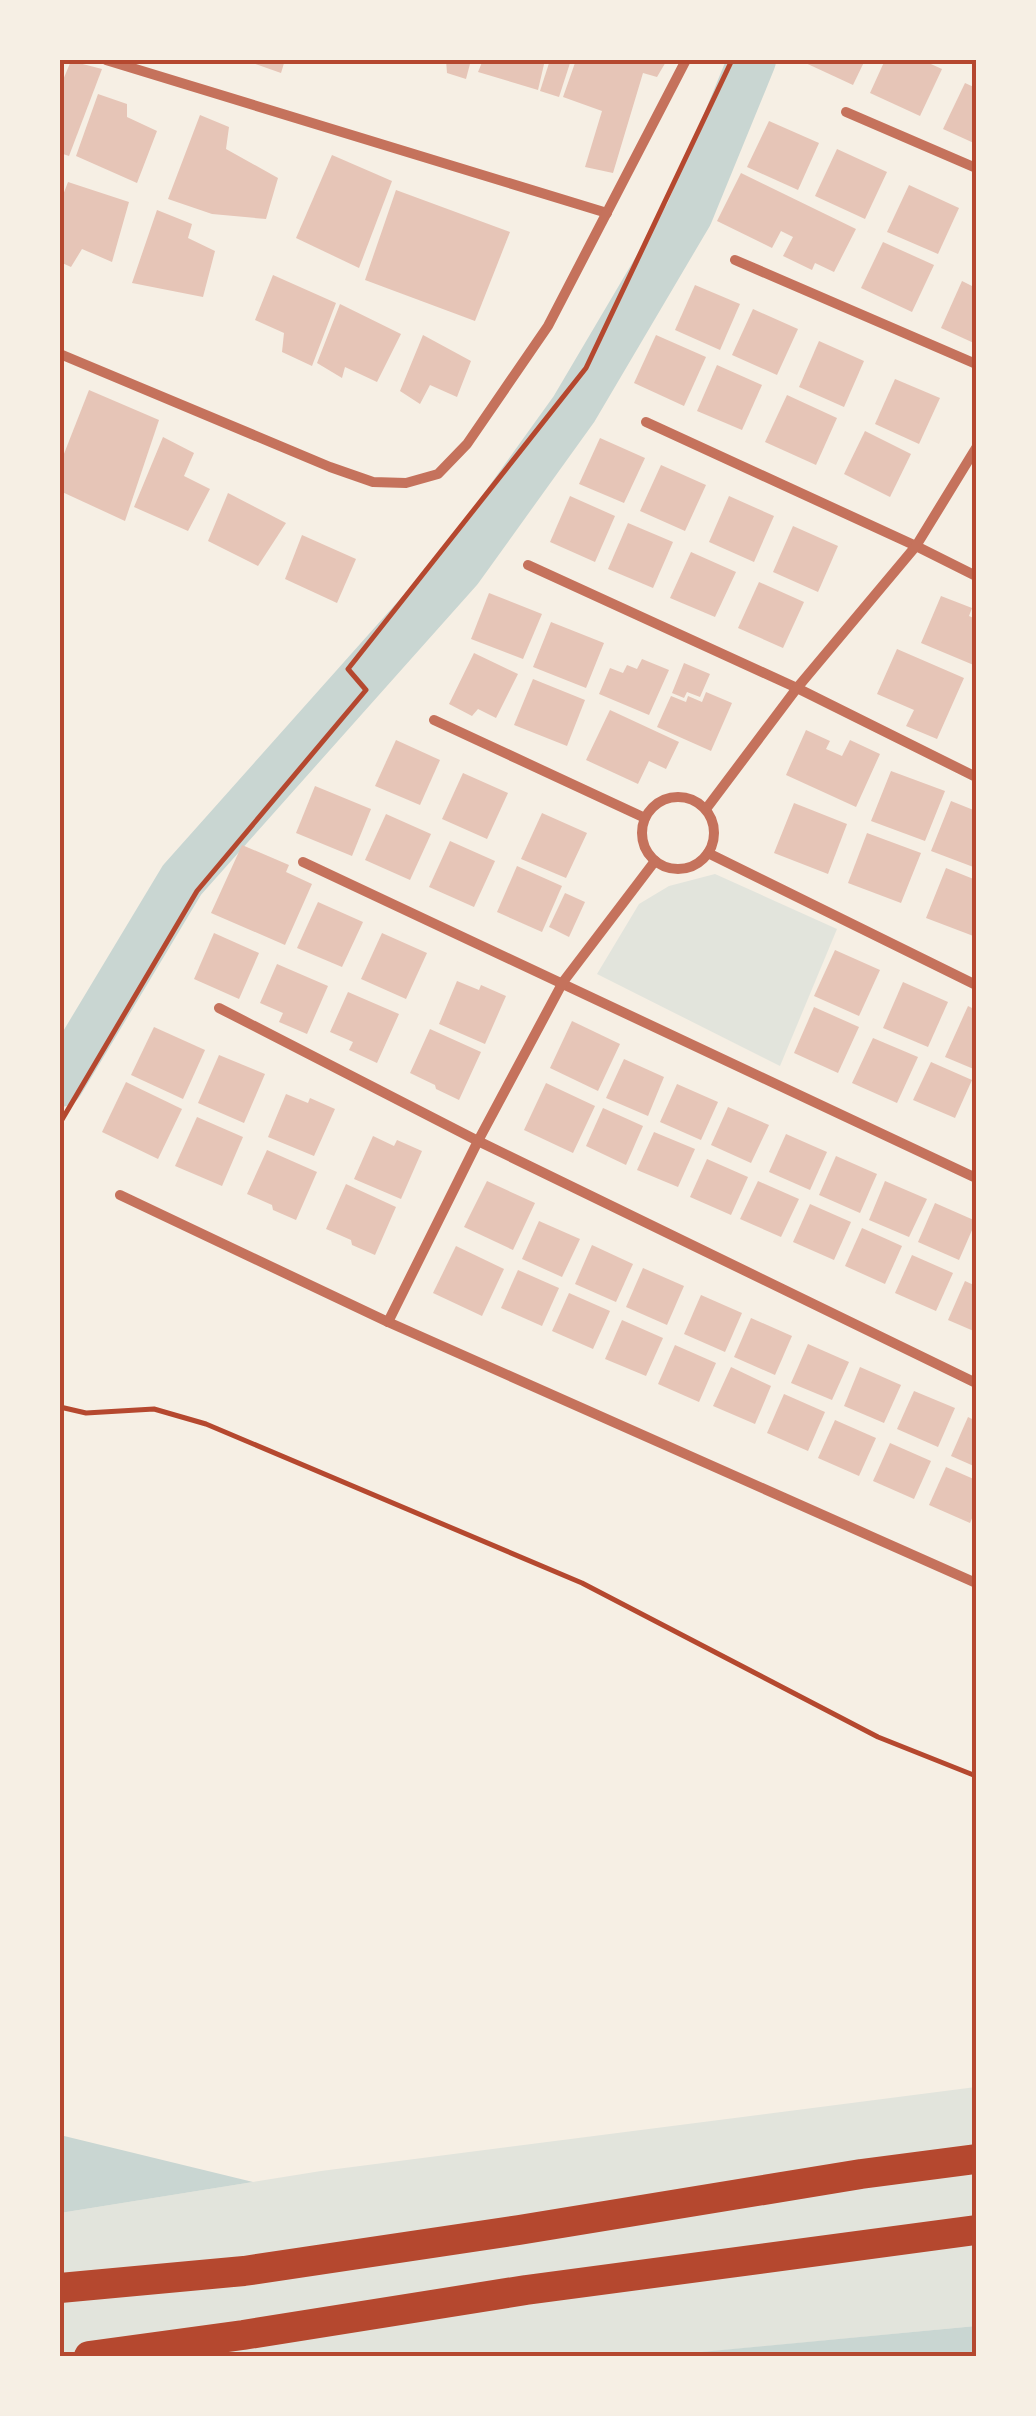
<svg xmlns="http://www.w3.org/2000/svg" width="1036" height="2416" font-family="'Asap Condensed',sans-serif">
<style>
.green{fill:#e2e4dc}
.water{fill:#c9d6d2}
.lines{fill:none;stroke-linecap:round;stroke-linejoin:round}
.river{stroke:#c9d6d2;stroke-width:48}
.building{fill:#e6c5b7}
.path{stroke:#b5482f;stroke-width:5}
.minor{stroke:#c5725c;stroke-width:10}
.motorway{stroke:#b5482f;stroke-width:30}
.neatline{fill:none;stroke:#b5482f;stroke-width:4}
</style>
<rect width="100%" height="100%" fill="#f6efe4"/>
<g class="green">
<path d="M715,874L837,929L780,1066L597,974L639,904L669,886Z"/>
<path d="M976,2087V2326L662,2356H60V2213L321,2171Z"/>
</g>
<g class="water">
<path d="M60,2135L253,2182L60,2213Z"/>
<path d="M976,2326V2356H662L670,2355Z"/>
</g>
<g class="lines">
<path class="river" d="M60,1083L182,880L459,569L574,409L689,214L752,60"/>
</g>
<g class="building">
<path d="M244,60H285L281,73Z"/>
<path d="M446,60H471L466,79L447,73Z"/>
<path d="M483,60H545L538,90L478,72Z"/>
<path d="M550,60H571L559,97L540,91Z"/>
<path d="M576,60H667L657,77L643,73L613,173L585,167L602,111L563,97Z"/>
<path d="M799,60H865L853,85Z"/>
<path d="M885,60H922L942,69L920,116L870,93Z"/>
<path d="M71,61L102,69L69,156L60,153V87Z"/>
<path d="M965,83L976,88V144L943,129Z"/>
<path d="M98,94L127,104V117L157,131L137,183L76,156Z"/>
<path d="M200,115L229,127L226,149L278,178L266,219L212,214L168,199Z"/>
<path d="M769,121L819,143L798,190L747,167Z"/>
<path d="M837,149L887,172L865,219L815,196Z"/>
<path d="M332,155L392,181L359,268L296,238Z"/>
<path d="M741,173L856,229L834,272L815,263L812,270L783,256L793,237L781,231L772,248L717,221Z"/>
<path d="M68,182L129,202L112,262L82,249L71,267L60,262V203Z"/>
<path d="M909,185L959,208L938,254L887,232Z"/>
<path d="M396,190L510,232L475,321L365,280Z"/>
<path d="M157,210L192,224L188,238L215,251L203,297L132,283Z"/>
<path d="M883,242L934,265L912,312L861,288Z"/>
<path d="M273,275L336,303L312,366L282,352L284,333L255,320Z"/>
<path d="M962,281L976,288V344L941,328Z"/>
<path d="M695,285L740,304L720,350L675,330Z"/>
<path d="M340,304L401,334L377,382L345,367L342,378L317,363Z"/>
<path d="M753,309L798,329L777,375L732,355Z"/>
<path d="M423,335L471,361L457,397L430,385L420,404L400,391Z"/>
<path d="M656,335L706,357L684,406L634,383Z"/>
<path d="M819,341L864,361L844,407L799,387Z"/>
<path d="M717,365L762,385L742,430L697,411Z"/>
<path d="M895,379L940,398L919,444L875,424Z"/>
<path d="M89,390L159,420L125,521L60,491V464Z"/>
<path d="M787,395L837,418L816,465L765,442Z"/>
<path d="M865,431L911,454L890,497L844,474Z"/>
<path d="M163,437L194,453L184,476L210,489L188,531L134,507Z"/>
<path d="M600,438L645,458L624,503L579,484Z"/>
<path d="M661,465L706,485L685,531L640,511Z"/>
<path d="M228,493L286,523L258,566L208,541Z"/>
<path d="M570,496L615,516L595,562L550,542Z"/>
<path d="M729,496L774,516L754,562L709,542Z"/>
<path d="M628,523L673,542L653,588L608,569Z"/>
<path d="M793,526L838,546L818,592L773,572Z"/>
<path d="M302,535L356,559L337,603L285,579Z"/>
<path d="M691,552L736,572L715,617L670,598Z"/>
<path d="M759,582L804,602L783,648L738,628Z"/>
<path d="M489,593L542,614L523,659L471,639Z"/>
<path d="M941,596L972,608L969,616L976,619V666L921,643Z"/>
<path d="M551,622L604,643L586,688L533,667Z"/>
<path d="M897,649L964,678L937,739L906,726L914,710L877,694Z"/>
<path d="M474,653L518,674L496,718L478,709L472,716L449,704Z"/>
<path d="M642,659L669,670L649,715L599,694L610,668L623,673L627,665L637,669Z"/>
<path d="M684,663L710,674L700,697L687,692L684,698L672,693Z"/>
<path d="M533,679L585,700L567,746L514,725Z"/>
<path d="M706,692L732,703L711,751L657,727L671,696L686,702L688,696L702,702Z"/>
<path d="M610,710L679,742L666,769L649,761L638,784L586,760Z"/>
<path d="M806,730L830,741L826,749L842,756L850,740L880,754L856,807L786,775Z"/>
<path d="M396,740L440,760L420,805L375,786Z"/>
<path d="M891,771L945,791L925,841L871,821Z"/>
<path d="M463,773L508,793L487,839L442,819Z"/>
<path d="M315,786L371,809L352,856L296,833Z"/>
<path d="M951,801L976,811V868L931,851Z"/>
<path d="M794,803L847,824L828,874L774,853Z"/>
<path d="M542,813L587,833L566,878L521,859Z"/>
<path d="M386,814L431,834L410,880L365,860Z"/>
<path d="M867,833L921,853L901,903L848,883Z"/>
<path d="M450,841L495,861L474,907L429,887Z"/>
<path d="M242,845L289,865L286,872L312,884L285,945L211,913Z"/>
<path d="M517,866L562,886L542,932L497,912Z"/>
<path d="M946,868L976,880V937L926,918Z"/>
<path d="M565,893L585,902L569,937L549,927Z"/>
<path d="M318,902L363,922L342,967L297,948Z"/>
<path d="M214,933L259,953L239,999L194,979Z"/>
<path d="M382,933L427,953L406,999L361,979Z"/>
<path d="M835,950L880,970L859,1016L814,996Z"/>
<path d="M277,964L328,986L307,1034L279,1022L283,1013L260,1003Z"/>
<path d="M457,981L479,990L481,985L506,996L485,1044L439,1024Z"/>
<path d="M903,982L948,1002L928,1047L883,1028Z"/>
<path d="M348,992L399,1014L377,1063L349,1050L353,1042L330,1032Z"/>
<path d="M968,1006L976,1010V1070L945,1057Z"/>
<path d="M814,1007L859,1027L838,1073L794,1053Z"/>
<path d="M572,1021L620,1044L598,1091L550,1068Z"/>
<path d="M154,1027L205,1050L183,1099L131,1075Z"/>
<path d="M430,1029L481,1052L459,1100L436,1089L435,1085L410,1073Z"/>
<path d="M873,1038L918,1057L897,1103L852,1083Z"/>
<path d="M219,1055L265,1074L244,1123L198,1103Z"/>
<path d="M624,1059L664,1077L648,1116L606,1098Z"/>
<path d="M931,1062L972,1080L955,1118L913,1100Z"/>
<path d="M126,1082L182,1109L158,1159L102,1132Z"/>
<path d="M546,1083L595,1106L573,1153L524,1130Z"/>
<path d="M677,1084L718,1102L701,1140L660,1122Z"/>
<path d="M286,1094L308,1103L310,1098L335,1109L314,1156L268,1137Z"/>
<path d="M728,1107L769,1125L751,1163L711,1145Z"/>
<path d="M603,1108L643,1126L626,1165L586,1146Z"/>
<path d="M197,1117L243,1137L222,1186L175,1166Z"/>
<path d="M654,1132L695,1149L678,1187L637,1170Z"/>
<path d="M786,1134L827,1152L810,1190L769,1172Z"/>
<path d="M373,1136L394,1146L397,1140L422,1151L401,1199L354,1179Z"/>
<path d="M267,1150L317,1172L296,1220L273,1210L272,1205L247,1194Z"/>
<path d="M836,1156L877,1174L860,1213L819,1195Z"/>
<path d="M707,1159L748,1177L731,1215L690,1197Z"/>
<path d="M487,1181L535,1203L513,1250L464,1227Z"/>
<path d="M758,1181L799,1199L781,1237L740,1219Z"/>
<path d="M885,1181L927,1199L909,1237L869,1220Z"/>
<path d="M346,1184L396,1207L375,1255L352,1245L351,1240L326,1229Z"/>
<path d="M935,1203L976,1221L959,1260L918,1242Z"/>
<path d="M810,1204L851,1222L834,1260L793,1242Z"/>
<path d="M539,1221L580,1239L562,1277L522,1259Z"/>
<path d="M862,1228L902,1246L885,1284L845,1266Z"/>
<path d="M592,1245L633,1264L616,1302L575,1284Z"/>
<path d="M456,1246L504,1269L482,1316L433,1293Z"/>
<path d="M912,1255L953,1273L936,1311L895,1293Z"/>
<path d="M643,1268L684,1286L667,1325L626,1307Z"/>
<path d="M518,1270L559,1288L542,1326L501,1308Z"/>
<path d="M965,1281L976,1286V1332L948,1320Z"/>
<path d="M569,1293L610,1311L593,1349L552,1331Z"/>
<path d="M701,1295L742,1313L725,1352L684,1334Z"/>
<path d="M751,1318L792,1336L775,1375L734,1357Z"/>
<path d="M622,1320L663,1338L646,1376L605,1359Z"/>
<path d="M808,1344L849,1362L832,1400L791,1383Z"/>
<path d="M675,1345L716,1363L699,1402L658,1384Z"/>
<path d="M731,1367L771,1386L755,1424L713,1406Z"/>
<path d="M860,1367L901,1385L884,1423L844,1406Z"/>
<path d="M914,1391L955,1408L938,1447L897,1429Z"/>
<path d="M784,1394L825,1412L808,1451L767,1433Z"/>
<path d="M968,1417L976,1421V1467L951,1456Z"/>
<path d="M835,1420L876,1438L859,1476L818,1458Z"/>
<path d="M890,1443L931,1461L914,1499L873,1481Z"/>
<path d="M946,1467L976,1480V1509L970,1523L929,1505Z"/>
</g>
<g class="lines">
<g class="path">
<path d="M60,1123L197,891L366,690L348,669L586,368L732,60"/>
<path d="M60,1407L86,1413L154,1409L206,1424L582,1583L878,1737L976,1776"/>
</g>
<g class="minor">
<path d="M106,60L607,213"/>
<path d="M846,112L976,168"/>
<path d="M735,260L976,364"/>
<path d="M60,354L330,467L373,482L406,483L438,474L467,444L548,326L686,60"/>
<path d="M646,422L916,546L976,576"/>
<path d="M528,565L797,688L976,777"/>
<path d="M434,720L645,818"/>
<circle cx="678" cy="833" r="36"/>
<path d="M706,809L797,688L916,546L976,448"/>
<path d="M708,853L976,985"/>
<path d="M303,862L976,1178"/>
<path d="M219,1008L478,1141L976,1383"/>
<path d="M120,1195L388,1322L976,1583"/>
<path d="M388,1322L478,1141L563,982L655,861"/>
</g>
<g class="motorway">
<path d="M60,2288L244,2271L519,2230L861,2174L976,2159"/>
<path d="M89,2356L243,2335L526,2290L976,2230"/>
</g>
</g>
<rect width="1036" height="2416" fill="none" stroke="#f6efe4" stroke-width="125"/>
<rect x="62" y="62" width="912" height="2292" class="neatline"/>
</svg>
